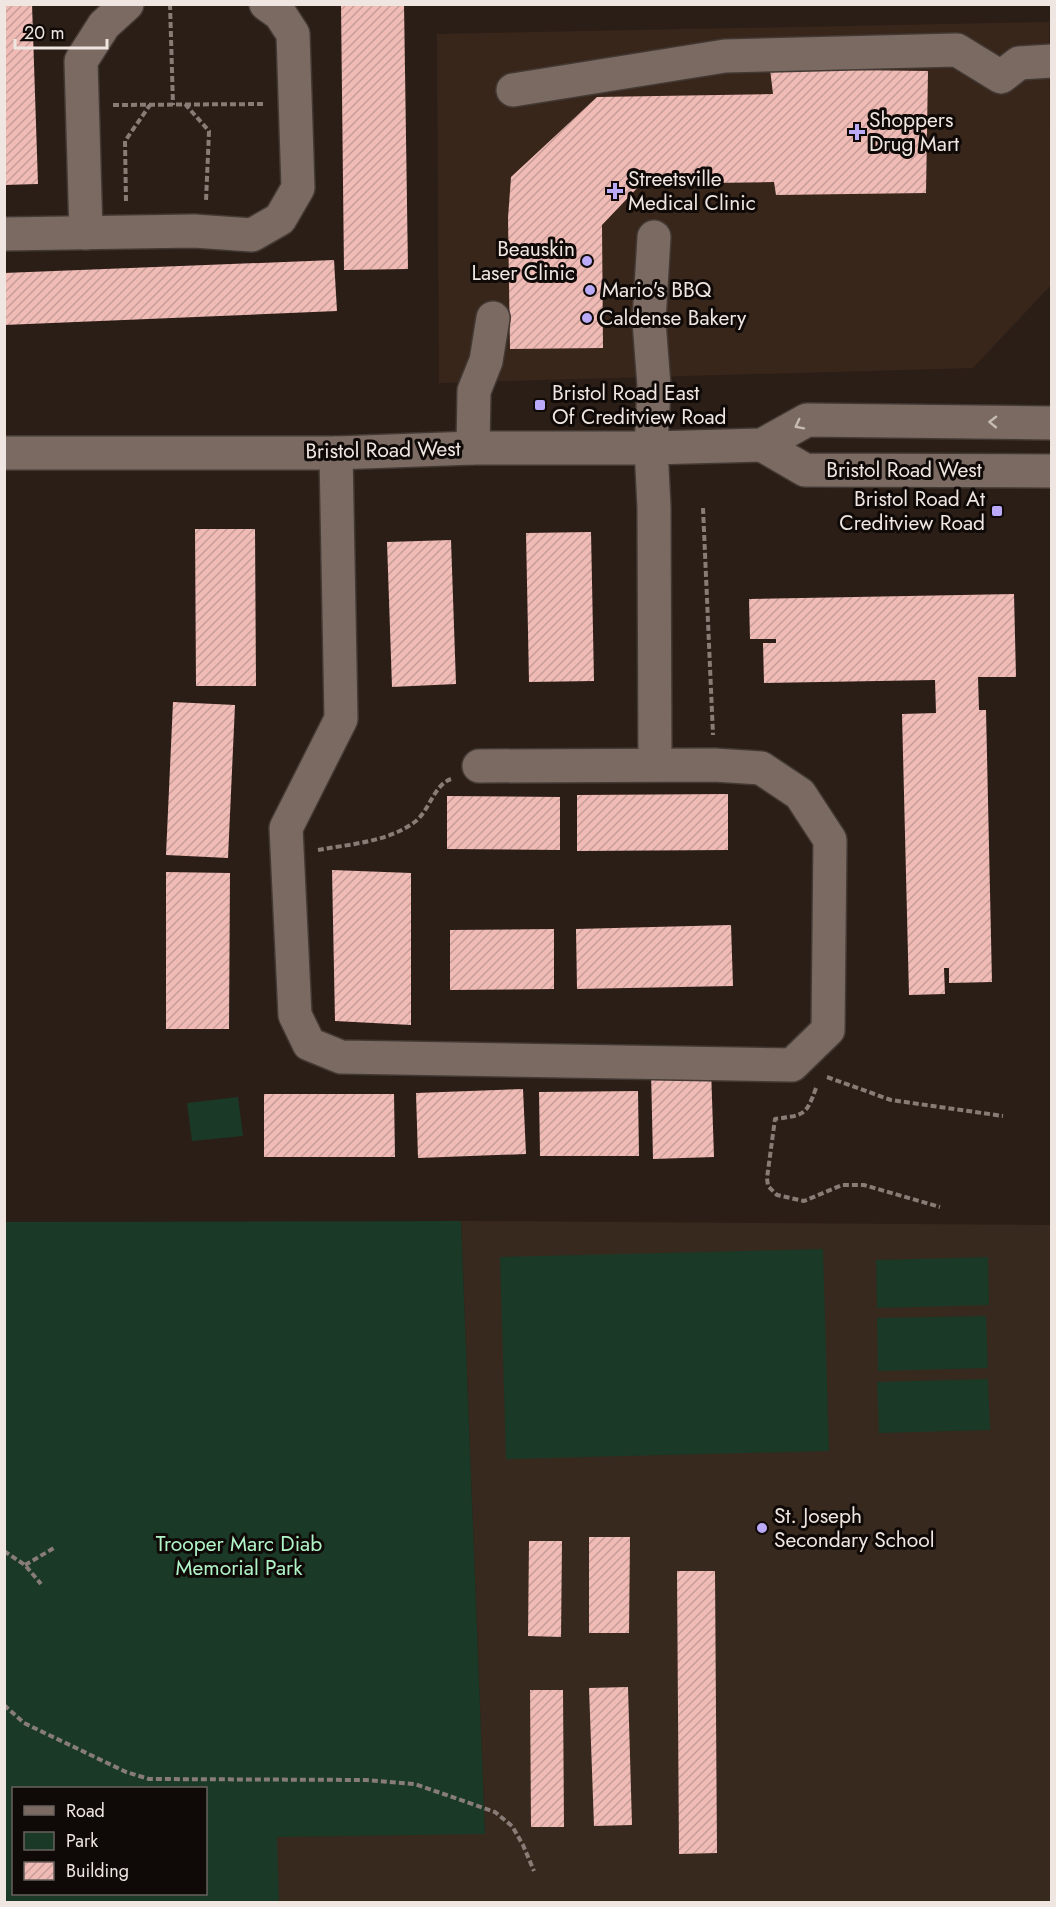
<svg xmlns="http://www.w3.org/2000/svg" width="1056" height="1907" font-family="Jost,sans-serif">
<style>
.built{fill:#38261b}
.education{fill:#38291e}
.green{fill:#1a3926;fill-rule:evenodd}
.building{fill:url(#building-hatch)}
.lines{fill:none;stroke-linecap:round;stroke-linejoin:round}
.minor-casing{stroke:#433934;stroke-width:36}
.path{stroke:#877c76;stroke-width:4;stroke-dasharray:6 3;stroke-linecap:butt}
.minor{stroke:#7a6a61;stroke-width:33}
.oneway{stroke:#c6bbb4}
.poi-dot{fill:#baaaf7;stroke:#0f0a07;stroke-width:2}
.labels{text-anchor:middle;stroke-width:6;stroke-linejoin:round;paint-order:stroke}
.poi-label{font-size:21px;fill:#efe6e1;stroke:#0f0a07;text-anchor:start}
.street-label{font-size:21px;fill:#efe6e1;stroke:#0f0a07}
.park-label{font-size:21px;fill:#b0f4c7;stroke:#0f0a07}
</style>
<defs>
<pattern id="building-hatch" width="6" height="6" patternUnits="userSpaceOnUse" patternTransform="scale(1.5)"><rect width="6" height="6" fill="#f0bab5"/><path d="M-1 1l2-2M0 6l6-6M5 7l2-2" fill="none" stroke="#c69d99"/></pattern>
</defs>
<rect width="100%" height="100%" fill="#2b1e17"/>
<path class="built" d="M1049,22L1051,285L973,368L439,383L437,34Z"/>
<path class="education" d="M461,1221L1051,1225V1902H5L14,1894H206V1836L485,1833Z"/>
<g class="green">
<path d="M238,1097L243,1136L192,1141L187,1103Z"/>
<path d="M461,1221L485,1834L277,1837L279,1902H5V1222ZM14,1788H206V1894H14Z"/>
<path d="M823,1249L829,1451L506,1459L500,1257Z"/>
<path d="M988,1257L989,1305L877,1308L876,1260Z"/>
<path d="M986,1316L988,1368L878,1371L877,1318Z"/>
<path d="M988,1379L990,1430L879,1433L877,1382Z"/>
</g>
<g class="building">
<path d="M4,4H32L38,184L4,185Z"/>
<path d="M341,4H404L408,269L344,270Z"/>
<path d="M770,69L928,71L926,193L776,195L774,182L641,184L602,225L603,348L510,349L508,218L511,177L597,97L773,94Z"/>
<path d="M334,260L337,311L4,325V273Z"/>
<path d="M195,529H255L256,686H196Z"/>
<path d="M591,532L594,681L529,682L526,533Z"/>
<path d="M451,540L456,684L392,687L387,542Z"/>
<path d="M1014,594L1016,677H978L979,710H986L992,982L949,983V968H944L945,994L909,995L902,714L936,713L935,680L764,683L763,643H776V639H750L749,599Z"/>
<path d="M173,702L235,705L228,858L166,855Z"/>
<path d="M728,794V850L577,851V795Z"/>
<path d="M447,796L560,797V850L447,849Z"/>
<path d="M332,870L411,873V1025L335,1021Z"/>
<path d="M166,872L230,873L229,1029H166Z"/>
<path d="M731,925L733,986L577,989L576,929Z"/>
<path d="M554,929V989L450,990V930Z"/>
<path d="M711,1069L714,1157L653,1159L651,1071Z"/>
<path d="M523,1089L526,1154L418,1158L416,1093Z"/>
<path d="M638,1091L639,1156H540L539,1092Z"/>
<path d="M264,1094H394L395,1157H264Z"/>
<path d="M589,1537H630L629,1633H589Z"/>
<path d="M529,1541H562L561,1637L528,1636Z"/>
<path d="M677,1571H715L717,1853L679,1854Z"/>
<path d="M628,1687L632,1825L594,1826L589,1688Z"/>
<path d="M530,1690H563L564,1827H531Z"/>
</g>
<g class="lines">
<g class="minor-casing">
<g id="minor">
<path d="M513,90L725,56L957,50L1001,77L1019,63L1052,61"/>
<path d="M86,233L81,61L104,25L127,4"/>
<path d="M4,234L194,231L252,235L280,219L298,188L293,34L280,14L266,4"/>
<path d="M654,237L649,321L654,386L651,448L654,507L655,764"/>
<path d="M762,445L805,470L1052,471"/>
<path d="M473,448L474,391L486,361L493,318"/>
<path d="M4,453H336L473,448H651L762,445L807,420L1052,423"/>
<path d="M336,453L341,719L286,828L295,1015L309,1044L341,1057L792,1065L828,1030L830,840L800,794L761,768L714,765L479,766"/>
</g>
</g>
<g class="path">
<path d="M170,4L173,105"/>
<path d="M185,104L209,131L206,201"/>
<path d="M113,105L264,104"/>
<path d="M126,201L125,141L150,105"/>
<path d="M703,508L713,735"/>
<path d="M318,850C350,844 389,842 416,821C430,809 434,785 451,779"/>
<path d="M827,1077L891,1100L1003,1116"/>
<path d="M816,1088C806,1116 804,1115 775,1119L767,1178L768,1186L777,1195L804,1201L842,1185H864L940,1207"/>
<path d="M4,1551L25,1565L41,1584"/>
<path d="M25,1565L54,1548"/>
<path d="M4,1705L24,1723L126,1772L149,1779L366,1780L415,1784L495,1812L512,1826L523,1845L534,1871"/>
</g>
<use href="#minor" class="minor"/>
</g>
<defs><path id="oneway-chevron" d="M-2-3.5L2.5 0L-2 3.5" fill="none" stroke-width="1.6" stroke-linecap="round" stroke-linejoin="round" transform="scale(1.5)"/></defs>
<g class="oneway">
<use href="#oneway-chevron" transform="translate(993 422) rotate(-179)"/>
<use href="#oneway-chevron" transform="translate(799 425) rotate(153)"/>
</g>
<g class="poi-dot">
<path d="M854 123h6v6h6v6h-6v6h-6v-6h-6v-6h6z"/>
<path d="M612 182h6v6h6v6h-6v6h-6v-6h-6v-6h6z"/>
<circle cx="587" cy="261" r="6"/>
<circle cx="590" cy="290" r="6"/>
<circle cx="587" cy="318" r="6"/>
<rect x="534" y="399" width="12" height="12" rx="3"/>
<rect x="991" y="505" width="12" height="12" rx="3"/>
<circle cx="762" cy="1528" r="6"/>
</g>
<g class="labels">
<g class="poi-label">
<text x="869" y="127">Shoppers<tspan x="869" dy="24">Drug Mart</tspan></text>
<text x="628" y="186">Streetsville<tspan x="628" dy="24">Medical Clinic</tspan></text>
<text x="575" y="256" text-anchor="end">Beauskin<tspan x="575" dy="24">Laser Clinic</tspan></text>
<text x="602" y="297">Mario's BBQ</text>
<text x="599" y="325">Caldense Bakery</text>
<text x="552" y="400">Bristol Road East<tspan x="552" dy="24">Of Creditview Road</tspan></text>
<text x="985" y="506" text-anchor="end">Bristol Road At<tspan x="985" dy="24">Creditview Road</tspan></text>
<text x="774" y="1523">St. Joseph<tspan x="774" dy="24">Secondary School</tspan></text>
</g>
<g class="street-label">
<text transform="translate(383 450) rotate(-1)" y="7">Bristol Road West</text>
<text x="904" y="477">Bristol Road West</text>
</g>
<g class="park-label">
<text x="239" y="1551">Trooper Marc Diab<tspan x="239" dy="24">Memorial Park</tspan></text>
</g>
</g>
<rect width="1056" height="1907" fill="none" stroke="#efe6e1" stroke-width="12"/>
<rect x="12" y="1787" width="195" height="108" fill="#0f0a07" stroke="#69625e" stroke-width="1.5"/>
<rect x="24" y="1806" width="30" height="9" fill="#7a6a61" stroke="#69625e" stroke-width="1.5"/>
<text x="66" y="1817" font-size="18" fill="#efe6e1">Road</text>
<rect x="24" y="1832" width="30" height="18" fill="#1a3926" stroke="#69625e" stroke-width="1.5"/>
<text x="66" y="1847" font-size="18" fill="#efe6e1">Park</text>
<rect x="24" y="1862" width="30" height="18" fill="url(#building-hatch)" stroke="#69625e" stroke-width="1.5"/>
<text x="66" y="1877" font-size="18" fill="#efe6e1">Building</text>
<path d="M15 39v9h92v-9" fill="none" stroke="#efe6e1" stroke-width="3"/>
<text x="24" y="39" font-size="18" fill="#efe6e1" stroke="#0f0a07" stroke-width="4.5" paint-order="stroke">20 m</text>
</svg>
